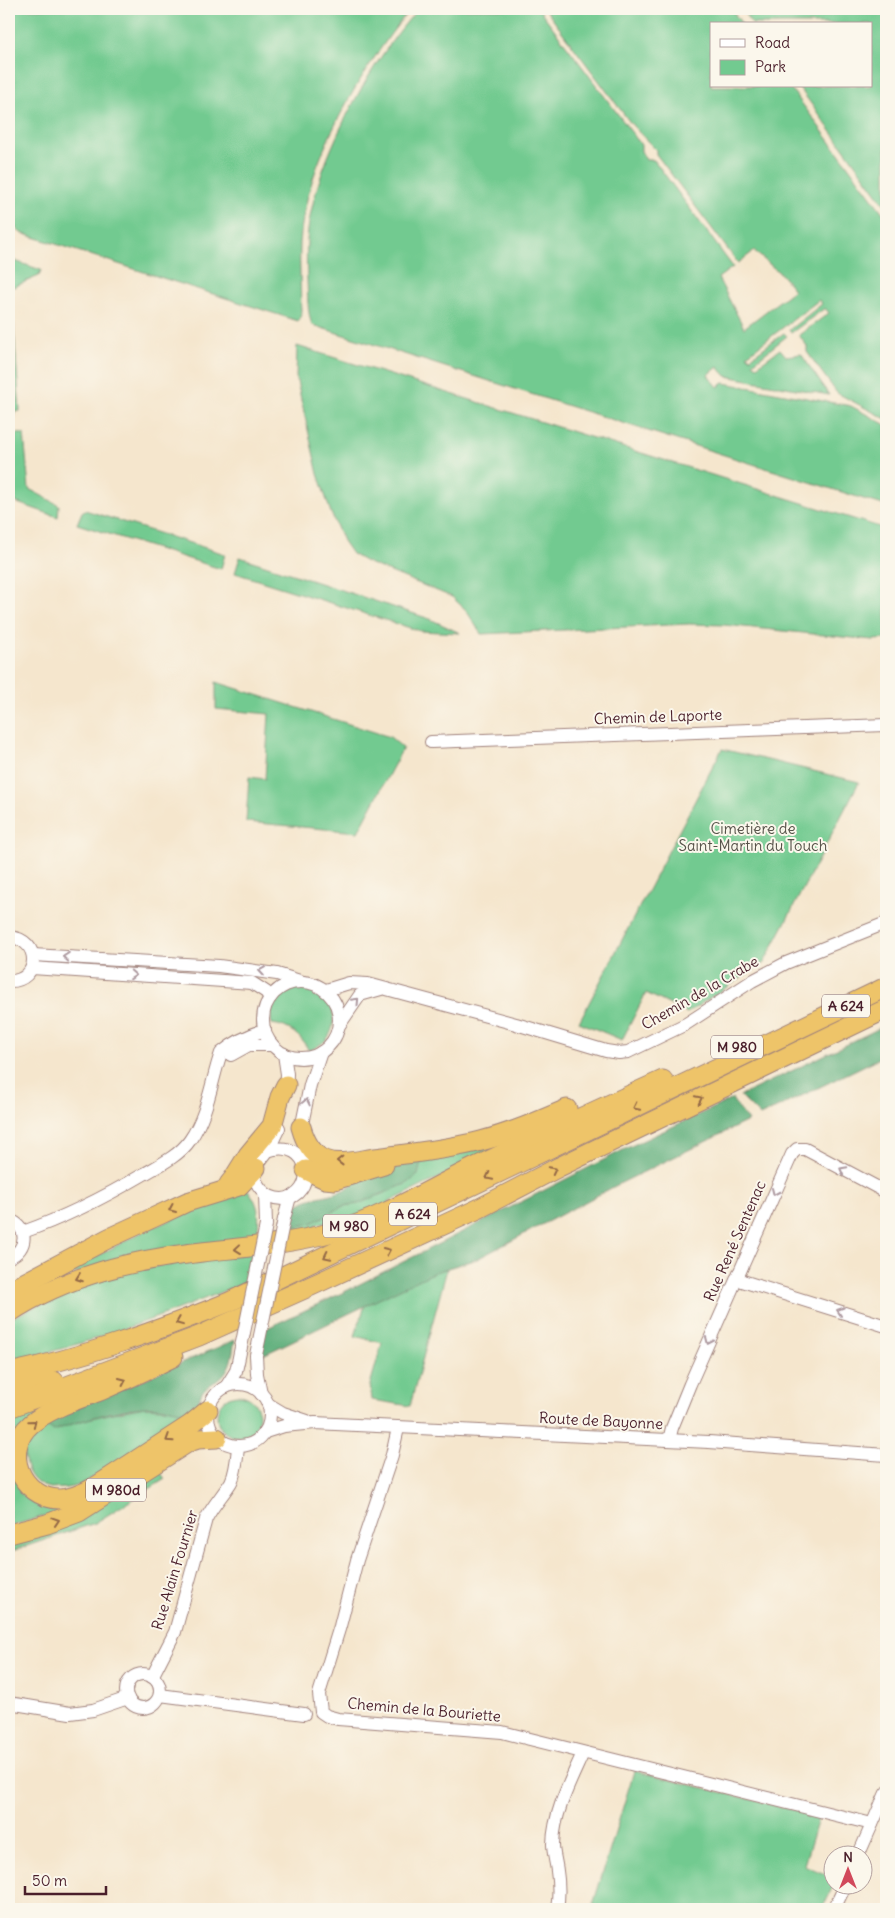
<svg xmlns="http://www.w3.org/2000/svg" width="895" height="1918" font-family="Delius,sans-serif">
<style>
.green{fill:#72ca90;stroke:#5e745e}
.forest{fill:#5dae7a;stroke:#546652}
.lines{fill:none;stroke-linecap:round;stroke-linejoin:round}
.minor-casing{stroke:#a0827c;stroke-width:14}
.highway-casing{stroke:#a0827c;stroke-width:21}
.minor{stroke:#fff;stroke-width:12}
.highway{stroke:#eec469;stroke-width:19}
.minor-bridge-casing{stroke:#a0827c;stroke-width:14;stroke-linecap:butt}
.minor-bridge{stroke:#fff;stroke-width:12}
.oneway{stroke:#ae9aa0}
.oneway2{stroke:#946947}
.labels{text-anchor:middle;stroke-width:4;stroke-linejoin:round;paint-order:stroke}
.shield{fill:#fbf7ec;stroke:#7f6065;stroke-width:1}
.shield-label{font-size:14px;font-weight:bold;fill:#4a1f2b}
.street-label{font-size:15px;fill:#4a1f2b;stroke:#fbf7ec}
.park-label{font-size:15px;fill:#565249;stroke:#fbf7ec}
</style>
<rect width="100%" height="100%" fill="#fbf7ec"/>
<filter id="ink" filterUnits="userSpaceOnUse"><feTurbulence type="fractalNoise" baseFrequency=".02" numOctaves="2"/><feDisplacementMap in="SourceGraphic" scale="10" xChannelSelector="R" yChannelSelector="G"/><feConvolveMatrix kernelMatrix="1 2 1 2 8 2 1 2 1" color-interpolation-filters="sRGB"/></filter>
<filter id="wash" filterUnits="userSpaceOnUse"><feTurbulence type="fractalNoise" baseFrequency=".0096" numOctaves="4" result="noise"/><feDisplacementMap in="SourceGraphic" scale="20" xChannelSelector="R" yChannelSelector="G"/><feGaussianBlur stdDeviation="1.12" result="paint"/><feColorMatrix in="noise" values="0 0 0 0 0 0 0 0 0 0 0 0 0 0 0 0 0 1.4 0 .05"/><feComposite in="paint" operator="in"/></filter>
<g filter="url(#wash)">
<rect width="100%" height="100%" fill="#f5e6cd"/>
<g class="green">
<path d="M9,9H410C360,72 305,161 300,243C299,267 301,291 301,315L298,321L21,233L10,221Z"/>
<path d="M418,9H539L641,145V151L646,160H654L733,267L718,278L744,328L794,290L782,275L754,251L738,263L656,154V150L632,125L545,9H731L742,24H711V86H789L886,217V419L837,393L807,352V346L799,335L829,313L825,308L791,333L789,330L822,304L819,300L747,355L750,358L784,333L787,336L753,363L757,366L780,349L786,356L801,354L829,395L726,376L718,367L708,375L718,387L724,383L851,406L886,425V506L312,325C307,311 308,296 307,280C306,257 306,235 311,212C325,145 372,60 418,9Z"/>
<path d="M741,9H886V206L798,86H871V24H752Z"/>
<path d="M9,259L41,270L39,276L11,288L20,411L15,412L13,419L9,418Z"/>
<path d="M297,346L886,529V639L873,640L724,625L689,624L481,634L466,610L452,597L366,562L352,554L343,541L331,513L318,474L296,377Z"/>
<path d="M9,433L24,434L29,489L59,505L58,517L9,500Z"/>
<path d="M85,510L225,554L221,569L77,524L82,512Z"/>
<path d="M240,557L430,619L460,633L420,631L235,573Z"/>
<path d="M216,682L390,737L403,748L358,832L246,822L249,777L265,779L269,714L216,709Z"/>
<path d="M722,749L859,782L764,963L687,1013L646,993L622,1040L579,1022Z"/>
<path d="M302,987C308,988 315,989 321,993C335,1004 338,1026 326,1040C322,1044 315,1048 309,1051C301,1036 290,1026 272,1024C266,1004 285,991 302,987Z"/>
<path d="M512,1143L366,1213L334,1224L332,1220L315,1225L316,1229L285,1236L287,1223L298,1226L312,1223L343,1206L358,1204L422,1158Z"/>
<path d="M247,1189C261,1205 260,1220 256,1240L66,1275L65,1273L144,1231Z"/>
<path d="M252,1253L246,1282C168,1314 91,1344 9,1362V1319L107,1273Z"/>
<path d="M447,1269L410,1406L372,1400L370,1385L382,1343L355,1336L365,1305L435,1271Z"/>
<circle cx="238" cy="1416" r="21"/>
<path d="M64,1395L37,1411L16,1482L79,1505L9,1527V1420L13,1416Z"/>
<path d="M145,1407L176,1409L190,1415L81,1485C69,1488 59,1490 46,1487C26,1482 18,1452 31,1436C36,1429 46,1424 53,1419L54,1431C82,1418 114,1413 145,1407Z"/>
<path d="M159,1470L165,1479L95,1523L9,1552V1540Z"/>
<path d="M634,1771L819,1816L804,1865L832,1877L833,1886L822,1909H611L593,1905Z"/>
</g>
<g class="forest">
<path d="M886,1025V1055L760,1116L740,1096Z"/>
<path d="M732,1099L748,1121L619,1184L477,1259L435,1272L261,1356L265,1329L344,1292L629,1147Z"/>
<path d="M422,1158L418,1175L408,1183L358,1204L343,1206L312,1223L298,1226H292L287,1223C295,1188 335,1203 353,1183Z"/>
<path d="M235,1340C232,1355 232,1369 219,1379C214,1383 207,1386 203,1391C198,1399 198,1409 190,1415C176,1409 160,1406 144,1407C119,1409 77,1421 54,1431L47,1426L53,1419L81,1406Z"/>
</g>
</g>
<g filter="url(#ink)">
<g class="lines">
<g class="minor-casing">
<g id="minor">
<path d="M431,742L886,725"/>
<path d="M9,937C42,939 40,982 9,981"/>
<path d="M33,955L219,966L277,974L303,982"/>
<path d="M32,968L252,983L266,992L270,998"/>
<circle cx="301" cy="1020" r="38"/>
<path d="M326,990L349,983L368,984L516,1024L606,1051L619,1053L628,1052L686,1024L752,981L786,963L886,923"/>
<path d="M340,1024L360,995L381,989"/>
<path d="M284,1054L287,1074L286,1091"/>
<path d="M231,1055L249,1045H272"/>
<path d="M300,1134L310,1085L321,1052"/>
<path d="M267,1151C313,1136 318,1197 282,1199C274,1199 266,1195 261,1189C249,1175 257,1164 267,1152C271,1146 275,1135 279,1128"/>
<path d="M265,1193L266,1225"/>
<path d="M284,1219L290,1197"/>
<path d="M9,1220C29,1226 28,1250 9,1257"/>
<path d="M23,1232C66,1217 105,1197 144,1174C160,1165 180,1155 190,1140C208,1114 211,1082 221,1053C234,1042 249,1035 265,1030"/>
<path d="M736,1279L886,1326"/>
<path d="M256,1355L257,1374L261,1394"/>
<circle cx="239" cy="1415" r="31"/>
<path d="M226,1387L236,1371L238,1362"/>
<path d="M268,1404L283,1413L307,1421"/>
<path d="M398,1428L392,1455L357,1560L340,1626L319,1694L321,1712L327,1716L338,1719L502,1732L872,1824"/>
<path d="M265,1432L284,1426L315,1423L709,1442L886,1455"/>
<path d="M669,1440L672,1428L690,1384L792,1154L797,1149H805L886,1192"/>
<circle cx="143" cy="1691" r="17"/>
<path d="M152,1677L175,1632L206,1519C213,1505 223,1495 231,1482C236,1472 237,1458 238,1447"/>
<path d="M160,1695L304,1714"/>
<path d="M9,1703L70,1713L93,1710L128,1698"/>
<path d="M858,1856L886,1793"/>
<path d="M557,1909C559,1897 559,1884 557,1871C556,1862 553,1853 553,1844C554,1812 570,1782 583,1753"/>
<path d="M834,1909L845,1886"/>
</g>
</g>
<g class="highway-casing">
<g id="highway">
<path d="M301,1127C305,1141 311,1154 325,1160C340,1166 360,1160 375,1158C411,1153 446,1150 481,1141C511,1133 539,1121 567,1109"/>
<path d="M306,1170L325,1179L335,1180L384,1165"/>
<path d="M229,1184L233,1179L248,1155L272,1126L280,1097L286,1085"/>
<path d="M9,1291L109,1238L159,1215L187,1202L239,1186L256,1168"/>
<path d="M9,1313C67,1275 133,1260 202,1252C246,1247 290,1244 333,1232C380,1219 423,1193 467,1171C532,1140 597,1110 663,1080"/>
<path d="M173,1357C149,1369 125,1380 100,1391C77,1400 50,1408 31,1424C1,1450 21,1498 59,1499C72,1499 84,1493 95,1487L190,1425L208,1410"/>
<path d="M9,1373C85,1357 157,1331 229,1302L886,987"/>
<path d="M9,1391L54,1381"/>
<path d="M9,1408L199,1336L311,1286L478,1209L559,1167L886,1009"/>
<path d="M9,1534L47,1524L79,1512L189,1442L198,1439L217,1438"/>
</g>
</g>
<use href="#minor" class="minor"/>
<use href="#highway" class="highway"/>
<g class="minor-bridge-casing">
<g id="minor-bridge">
<path d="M256,1355L284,1219"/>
<path d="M238,1362L266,1225"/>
</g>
</g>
<use href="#minor-bridge" class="minor-bridge"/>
</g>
<defs><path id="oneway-chevron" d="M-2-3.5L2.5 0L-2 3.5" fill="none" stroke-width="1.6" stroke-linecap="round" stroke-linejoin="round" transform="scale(1.25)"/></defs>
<g class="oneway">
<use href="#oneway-chevron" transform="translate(66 957) rotate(-176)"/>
<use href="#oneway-chevron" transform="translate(262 971) rotate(-171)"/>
<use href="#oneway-chevron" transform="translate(133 975) rotate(4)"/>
<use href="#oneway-chevron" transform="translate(356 1001) rotate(-47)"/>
<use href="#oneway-chevron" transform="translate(306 1102) rotate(-78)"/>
<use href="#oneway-chevron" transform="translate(843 1170) rotate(-152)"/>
<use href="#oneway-chevron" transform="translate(775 1192) rotate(114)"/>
<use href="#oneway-chevron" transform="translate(840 1311) rotate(-162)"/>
<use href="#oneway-chevron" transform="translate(709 1341) rotate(114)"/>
</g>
<g class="oneway2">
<use href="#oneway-chevron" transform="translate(699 1099) rotate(-26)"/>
<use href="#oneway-chevron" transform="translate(636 1107) rotate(154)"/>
<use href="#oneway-chevron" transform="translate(340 1161) rotate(179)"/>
<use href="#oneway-chevron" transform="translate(553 1170) rotate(-27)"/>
<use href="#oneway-chevron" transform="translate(489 1177) rotate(154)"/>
<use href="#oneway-chevron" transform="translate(172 1209) rotate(156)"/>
<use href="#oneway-chevron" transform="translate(238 1249) rotate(174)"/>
<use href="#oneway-chevron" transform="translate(387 1251) rotate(-25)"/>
<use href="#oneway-chevron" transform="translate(327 1256) rotate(154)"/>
<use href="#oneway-chevron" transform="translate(79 1278) rotate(160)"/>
<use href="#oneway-chevron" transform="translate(179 1322) rotate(158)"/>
<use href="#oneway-chevron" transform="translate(123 1381) rotate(-25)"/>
<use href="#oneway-chevron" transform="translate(33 1423) rotate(-39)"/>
<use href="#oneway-chevron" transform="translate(169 1439) rotate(147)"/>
<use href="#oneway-chevron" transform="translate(56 1521) rotate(-18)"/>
</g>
</g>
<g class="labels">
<g class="shield">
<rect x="822" y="994.5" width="48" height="23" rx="4"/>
<rect x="711" y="1035.5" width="52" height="23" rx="4"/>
<rect x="389" y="1202.5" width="48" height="23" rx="4"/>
<rect x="323" y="1214.5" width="52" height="23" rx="4"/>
<rect x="86" y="1478.5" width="60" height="23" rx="4"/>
</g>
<g class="shield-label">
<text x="846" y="1011">A 624</text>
<text x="737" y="1052">M 980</text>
<text x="413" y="1219">A 624</text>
<text x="349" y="1231">M 980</text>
<text x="116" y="1495">M 980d</text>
</g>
<g class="street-label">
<text transform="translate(658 717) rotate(-2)" y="5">Chemin de Laporte</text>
<text transform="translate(700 993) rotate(-30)" y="5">Chemin de la Crabe</text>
<text transform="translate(735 1241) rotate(-66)" y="5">Rue René Sentenac</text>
<text transform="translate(601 1421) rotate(3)" y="5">Route de Bayonne</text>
<text transform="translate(175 1570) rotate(-73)" y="5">Rue Alain Fournier</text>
<text transform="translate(424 1710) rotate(5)" y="5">Chemin de la Bouriette</text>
</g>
<g class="park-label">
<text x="753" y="834">Cimetière de<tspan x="753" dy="17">Saint-Martin du Touch</tspan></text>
</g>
</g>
<rect width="895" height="1918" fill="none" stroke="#fbf7ec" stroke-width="30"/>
<rect x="710" y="22" width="162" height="65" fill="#fbf7ec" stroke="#b4a19f"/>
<rect x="720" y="39" width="25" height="8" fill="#ffffff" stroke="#b4a19f"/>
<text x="755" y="48" font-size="15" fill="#4a1f2b">Road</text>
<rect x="720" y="60" width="25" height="15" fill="#72ca90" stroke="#b4a19f"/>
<text x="755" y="72" font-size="15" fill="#4a1f2b">Park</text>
<g transform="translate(848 1870)"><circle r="24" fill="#fbf7ec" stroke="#b4a19f"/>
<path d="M0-4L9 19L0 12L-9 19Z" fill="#d1495b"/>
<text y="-8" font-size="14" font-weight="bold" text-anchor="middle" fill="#4a1f2b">N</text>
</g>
<path d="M25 1886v8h81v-8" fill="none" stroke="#4a1f2b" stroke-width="2.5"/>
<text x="32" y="1886" font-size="15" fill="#4a1f2b" stroke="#fbf7ec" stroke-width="4" paint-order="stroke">50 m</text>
</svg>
